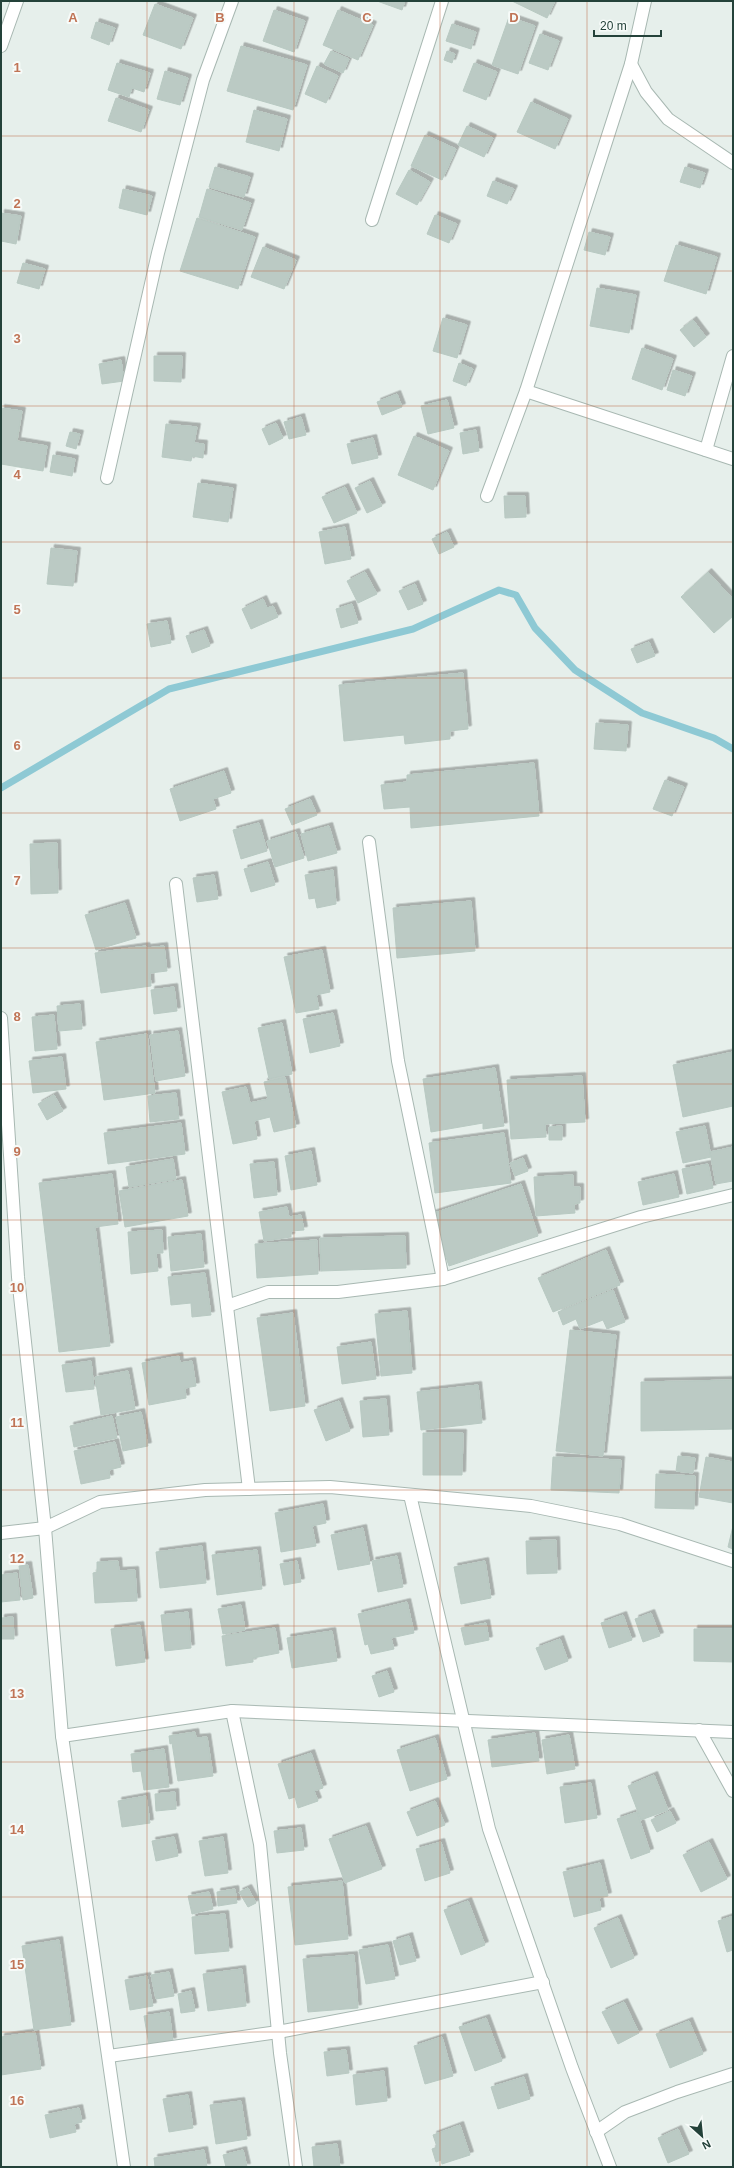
<svg xmlns="http://www.w3.org/2000/svg" width="734" height="2168" font-family="Arial,sans-serif">
<style>
.lines{fill:none;stroke-linecap:round;stroke-linejoin:round}
.stream{stroke:#8ec9d4;stroke-width:7}
.building{fill:#bbcac4;stroke:#b8c9c2;filter:url(#shadow)}
.street-casing{stroke:#a8b8b2;stroke-width:14}
.street{stroke:#fff;stroke-width:12}
.grid{fill:none;stroke:#c07456;stroke-width:1;stroke-opacity:0.55}
.grid-label{font-size:13px;text-anchor:middle;font-weight:bold;fill:#c07456;stroke:#f7fbf9;stroke-width:4;stroke-linejoin:round;paint-order:stroke}
</style>
<defs>
<filter id="shadow"><feDropShadow dx="3.5" dy="-3.5" stdDeviation="0" flood-color="#0004"/></filter>
</defs>
<rect width="100%" height="100%" fill="#e6efeb"/>
<g class="lines">
<path class="stream" d="M1,788L169,689L413,629L499,590L516,595L535,628L575,670L642,713L714,738L733,749"/>
</g>
<g class="building">
<path d="M377,1H405L402,10Z"/>
<path d="M512,1H555L547,18Z"/>
<path d="M155,4L193,18L181,49L143,35Z"/>
<path d="M274,10L305,21L294,52L263,41Z"/>
<path d="M338,10L373,25L358,60L323,45Z"/>
<path d="M509,17L535,26L518,74L492,65Z"/>
<path d="M96,22L115,28L109,45L91,38Z"/>
<path d="M452,24L476,32L471,49L446,41Z"/>
<path d="M540,34L559,41L548,70L529,63Z"/>
<path d="M241,46L307,65L293,110L227,91Z"/>
<path d="M331,51L349,59L343,73L324,64Z"/>
<path d="M447,51L455,54L452,63L444,60Z"/>
<path d="M117,63L150,73L144,92L132,88L129,97L108,90Z"/>
<path d="M474,63L497,72L486,100L463,91Z"/>
<path d="M317,66L338,76L326,103L305,94Z"/>
<path d="M165,71L188,78L180,105L157,99Z"/>
<path d="M116,98L149,110L141,132L108,121Z"/>
<path d="M531,102L568,119L555,149L517,132Z"/>
<path d="M254,110L287,119L279,151L246,142Z"/>
<path d="M467,126L493,138L484,157L458,145Z"/>
<path d="M425,135L456,149L442,180L411,166Z"/>
<path d="M215,167L250,177L244,197L209,187Z"/>
<path d="M685,167L705,173L700,188L680,182Z"/>
<path d="M409,170L430,182L417,205L396,194Z"/>
<path d="M493,181L514,189L507,204L487,196Z"/>
<path d="M123,189L152,196L147,215L119,208Z"/>
<path d="M207,189L251,203L242,230L199,217Z"/>
<path d="M1,213L21,216L16,244L1,241Z"/>
<path d="M435,215L457,224L449,243L427,234Z"/>
<path d="M197,218L255,237L238,289L180,271Z"/>
<path d="M589,232L610,237L605,255L584,250Z"/>
<path d="M676,245L717,257L706,294L664,281Z"/>
<path d="M263,247L296,260L284,289L251,277Z"/>
<path d="M23,263L45,269L39,289L17,283Z"/>
<path d="M597,288L636,295L629,333L590,326Z"/>
<path d="M443,318L467,325L457,358L433,351Z"/>
<path d="M693,320L706,337L694,347L680,330Z"/>
<path d="M642,348L673,359L662,390L632,379Z"/>
<path d="M154,356H182L181,382L154,381Z"/>
<path d="M121,360L124,381L102,384L99,364Z"/>
<path d="M459,363L473,369L466,386L453,381Z"/>
<path d="M673,370L692,376L685,396L667,390Z"/>
<path d="M397,394L402,407L382,415L377,402Z"/>
<path d="M447,400L454,428L428,434L421,406Z"/>
<path d="M1,408L22,411L17,441L47,446L43,471L1,464Z"/>
<path d="M301,417L306,435L289,439L284,422Z"/>
<path d="M276,423L283,438L269,445L262,429Z"/>
<path d="M166,424L197,427L194,443L204,444L203,458L192,456L191,461L162,457Z"/>
<path d="M476,430L479,451L463,454L460,433Z"/>
<path d="M70,432L80,434L76,449L66,446Z"/>
<path d="M414,436L449,451L433,490L398,475Z"/>
<path d="M373,438L378,458L352,464L347,444Z"/>
<path d="M53,455L75,459L72,476L50,472Z"/>
<path d="M370,481L382,506L367,513L355,488Z"/>
<path d="M198,483L233,488L228,522L193,517Z"/>
<path d="M345,487L357,513L334,523L322,497Z"/>
<path d="M504,496H525L526,517L505,518Z"/>
<path d="M345,527L351,559L325,564L319,532Z"/>
<path d="M447,532L454,547L439,554L432,539Z"/>
<path d="M51,548L77,551L73,586L47,584Z"/>
<path d="M365,572L377,594L358,603L347,581Z"/>
<path d="M708,572L733,599V616L714,633L681,597Z"/>
<path d="M415,584L423,604L408,610L399,591Z"/>
<path d="M263,599L267,608L273,606L278,617L251,629L242,609Z"/>
<path d="M352,604L358,623L341,628L336,609Z"/>
<path d="M167,621L171,643L151,647L147,624Z"/>
<path d="M204,630L210,646L192,653L186,636Z"/>
<path d="M649,642L655,656L637,663L631,649Z"/>
<path d="M463,673L468,729L450,731V739L405,744L404,735L344,741L339,685Z"/>
<path d="M596,723L628,725L626,751L594,749Z"/>
<path d="M534,763L539,816L411,828L410,807L384,809L381,785L407,782V775Z"/>
<path d="M224,771L231,793L213,799L216,809L180,821L170,789Z"/>
<path d="M665,780L684,787L672,816L653,809Z"/>
<path d="M310,799L317,815L292,825L285,809Z"/>
<path d="M259,823L267,851L241,859L233,830Z"/>
<path d="M329,826L337,853L308,861L301,834Z"/>
<path d="M296,832L304,858L275,867L267,841Z"/>
<path d="M57,843L58,893L31,894L30,844Z"/>
<path d="M268,862L275,885L251,892L244,869Z"/>
<path d="M333,870L336,904L317,908L315,898L309,899L305,875Z"/>
<path d="M214,875L218,899L197,902L193,878Z"/>
<path d="M471,901L475,951L397,958L393,908Z"/>
<path d="M125,903L136,938L96,950L85,915Z"/>
<path d="M146,946L147,948L164,946L167,971L150,973L151,986L101,993L95,953Z"/>
<path d="M322,950L330,992L316,995L319,1009L296,1013L284,957Z"/>
<path d="M174,987L177,1011L154,1014L151,990Z"/>
<path d="M80,1004L82,1029L59,1031L57,1006Z"/>
<path d="M333,1013L340,1046L310,1053L303,1019Z"/>
<path d="M54,1015L57,1049L35,1051L32,1017Z"/>
<path d="M282,1023L292,1074L269,1079L258,1028Z"/>
<path d="M178,1031L185,1076L156,1081L150,1035Z"/>
<path d="M147,1034L155,1093L104,1100L96,1042Z"/>
<path d="M733,1052V1106L683,1117L673,1065Z"/>
<path d="M62,1057L66,1089L33,1093L29,1061Z"/>
<path d="M495,1068L504,1126L483,1129V1123L431,1132L423,1079Z"/>
<path d="M582,1076L585,1122L545,1124L546,1137L511,1139L507,1080Z"/>
<path d="M285,1077L296,1127L274,1132L270,1117L254,1121L257,1139L233,1144L222,1092L246,1087L250,1103L268,1099L264,1082Z"/>
<path d="M176,1093L179,1119L150,1122L148,1096Z"/>
<path d="M54,1095L63,1111L47,1120L38,1104Z"/>
<path d="M181,1123L185,1154L108,1164L104,1133Z"/>
<path d="M562,1126V1140H549V1127Z"/>
<path d="M705,1126L711,1157L683,1163L676,1132Z"/>
<path d="M504,1133L511,1183L435,1193L429,1143Z"/>
<path d="M733,1147V1181L716,1184L710,1152Z"/>
<path d="M311,1151L317,1185L291,1190L285,1156Z"/>
<path d="M523,1158L528,1171L515,1176L510,1163Z"/>
<path d="M173,1159L176,1179L129,1187L126,1167Z"/>
<path d="M274,1162L277,1195L254,1198L250,1164Z"/>
<path d="M708,1164L713,1188L687,1194L682,1169Z"/>
<path d="M112,1174L118,1224L95,1227L110,1346L59,1352L39,1183Z"/>
<path d="M674,1174L679,1197L643,1205L638,1182Z"/>
<path d="M573,1175V1187H580V1203L574,1204L575,1213L536,1216L534,1177Z"/>
<path d="M182,1180L188,1216L125,1227L119,1191Z"/>
<path d="M521,1184L538,1236L449,1266L431,1214Z"/>
<path d="M287,1207L289,1217L301,1215L304,1230L291,1231V1237L264,1241L259,1212Z"/>
<path d="M162,1230L163,1253H156L158,1271L131,1274L128,1232Z"/>
<path d="M201,1234L204,1267L171,1271L168,1237Z"/>
<path d="M405,1236L406,1268L321,1271L320,1238Z"/>
<path d="M317,1240L318,1274L257,1278L255,1244Z"/>
<path d="M606,1250L620,1285L553,1312L538,1278Z"/>
<path d="M205,1273L211,1315L192,1317L191,1303L171,1305L168,1277Z"/>
<path d="M613,1290L625,1322L607,1329L603,1320L580,1329L576,1319L563,1325L558,1312Z"/>
<path d="M407,1311L412,1373L381,1376L375,1314Z"/>
<path d="M293,1313L305,1406L270,1411L257,1318Z"/>
<path d="M570,1330L616,1335L603,1456L556,1451Z"/>
<path d="M371,1342L376,1379L342,1384L337,1347Z"/>
<path d="M179,1356L180,1363L192,1361L196,1386L185,1388L186,1398L149,1405L142,1363Z"/>
<path d="M91,1361L94,1389L66,1392L62,1365Z"/>
<path d="M128,1371L135,1409L101,1415L95,1377Z"/>
<path d="M733,1380V1429L641,1431V1382Z"/>
<path d="M478,1385L482,1423L421,1430L417,1392Z"/>
<path d="M386,1399L389,1435L363,1437L360,1401Z"/>
<path d="M339,1401L350,1431L326,1441L314,1410Z"/>
<path d="M141,1412L148,1446L123,1451L116,1417Z"/>
<path d="M112,1416L117,1438L74,1447L70,1426Z"/>
<path d="M423,1433H463L462,1475H423Z"/>
<path d="M115,1442L121,1467L109,1470L110,1478L81,1484L74,1451Z"/>
<path d="M678,1456L695,1458L693,1473L676,1471Z"/>
<path d="M553,1457L621,1460L619,1493L551,1490Z"/>
<path d="M706,1457L733,1462V1503L699,1497Z"/>
<path d="M656,1474L695,1476L694,1509L655,1508Z"/>
<path d="M323,1504L326,1523L312,1526L316,1546L281,1552L275,1513Z"/>
<path d="M733,1526V1549L728,1547Z"/>
<path d="M363,1528L370,1564L338,1570L331,1535Z"/>
<path d="M556,1540L557,1573L527,1574L526,1541Z"/>
<path d="M202,1546L206,1583L160,1588L156,1552Z"/>
<path d="M257,1550L262,1589L217,1595L212,1555Z"/>
<path d="M397,1556L403,1587L378,1592L372,1561Z"/>
<path d="M118,1561L119,1571L135,1570L137,1601L95,1603L93,1573L97,1572V1562Z"/>
<path d="M297,1561L301,1582L284,1585L280,1564Z"/>
<path d="M485,1561L491,1598L461,1604L454,1567Z"/>
<path d="M28,1565L33,1598L23,1600L19,1566Z"/>
<path d="M17,1573L20,1600L1,1602V1575Z"/>
<path d="M407,1602L414,1633L391,1638L394,1649L371,1654L368,1644L365,1645L358,1614Z"/>
<path d="M241,1605L245,1630L223,1634L218,1609Z"/>
<path d="M188,1612L191,1648L165,1651L161,1615Z"/>
<path d="M651,1613L660,1636L643,1642L635,1619Z"/>
<path d="M623,1615L632,1640L609,1648L601,1623Z"/>
<path d="M13,1617L14,1639H1V1618Z"/>
<path d="M486,1623L489,1640L465,1645L461,1628Z"/>
<path d="M140,1625L145,1662L116,1666L111,1629Z"/>
<path d="M275,1628L279,1653L253,1658V1662L226,1666L222,1636Z"/>
<path d="M694,1629H733V1662L694,1661Z"/>
<path d="M332,1631L337,1661L292,1668L287,1638Z"/>
<path d="M560,1639L568,1661L545,1670L536,1648Z"/>
<path d="M387,1671L394,1692L379,1697L372,1676Z"/>
<path d="M195,1732L196,1738L207,1737L213,1776L178,1781L172,1743L170,1744L169,1736Z"/>
<path d="M535,1733L539,1761L492,1767L488,1740Z"/>
<path d="M569,1735L575,1769L547,1774L542,1740Z"/>
<path d="M435,1738L447,1779L410,1791L397,1750Z"/>
<path d="M164,1749L169,1787L144,1790L141,1771L133,1772L131,1754Z"/>
<path d="M311,1753L323,1788L314,1791L318,1801L298,1808L295,1797L289,1799L278,1764Z"/>
<path d="M654,1775L668,1810L641,1820L628,1786Z"/>
<path d="M591,1783L597,1818L565,1823L560,1787Z"/>
<path d="M175,1792L176,1809L156,1811L155,1794Z"/>
<path d="M146,1796L150,1823L122,1827L118,1801Z"/>
<path d="M435,1801L445,1825L417,1836L407,1812Z"/>
<path d="M670,1811L676,1823L657,1832L651,1820Z"/>
<path d="M637,1812L650,1852L631,1859L617,1819Z"/>
<path d="M366,1826L382,1869L345,1883L329,1839Z"/>
<path d="M301,1828L304,1850L277,1853L274,1831Z"/>
<path d="M174,1837L178,1856L156,1861L152,1841Z"/>
<path d="M223,1837L228,1873L205,1876L199,1841Z"/>
<path d="M441,1842L450,1873L425,1881L416,1849Z"/>
<path d="M709,1842L727,1879L701,1892L683,1855Z"/>
<path d="M600,1863L608,1896L599,1898L601,1910L574,1917L563,1872Z"/>
<path d="M342,1881L348,1939L295,1945L288,1887Z"/>
<path d="M248,1888L256,1903L248,1907L239,1892Z"/>
<path d="M235,1889L237,1903L218,1906L217,1892Z"/>
<path d="M209,1892L213,1909L192,1914L188,1896Z"/>
<path d="M468,1901L485,1945L461,1955L444,1910Z"/>
<path d="M225,1914L229,1951L195,1954L192,1917Z"/>
<path d="M733,1916V1950L727,1952L718,1921Z"/>
<path d="M618,1918L634,1958L611,1968L594,1928Z"/>
<path d="M409,1936L416,1961L400,1965L393,1941Z"/>
<path d="M59,1940L71,2025L34,2030L22,1946Z"/>
<path d="M388,1945L395,1979L366,1984L359,1950Z"/>
<path d="M354,1955L358,2008L308,2012L303,1959Z"/>
<path d="M242,1969L246,2006L208,2011L203,1974Z"/>
<path d="M169,1972L174,1996L156,1999L151,1975Z"/>
<path d="M147,1976L153,2006L130,2010L125,1980Z"/>
<path d="M191,1991L195,2011L181,2013L178,1994Z"/>
<path d="M624,2002L639,2033L618,2044L602,2012Z"/>
<path d="M169,2012L173,2041L149,2045L144,2016Z"/>
<path d="M486,2018L502,2061L475,2071L459,2027Z"/>
<path d="M689,2021L703,2054L670,2068L656,2034Z"/>
<path d="M35,2032L41,2069L1,2075V2037Z"/>
<path d="M442,2037L453,2076L425,2084L414,2046Z"/>
<path d="M346,2050L349,2073L327,2076L324,2052Z"/>
<path d="M384,2071L387,2101L356,2105L353,2075Z"/>
<path d="M524,2077L530,2099L498,2109L491,2087Z"/>
<path d="M188,2095L193,2128L169,2132L163,2099Z"/>
<path d="M241,2101L247,2139L216,2144L210,2105Z"/>
<path d="M79,2108L82,2122L74,2124L76,2132L50,2138L45,2115Z"/>
<path d="M460,2125L470,2155L442,2164L441,2160L436,2162L432,2149L437,2147L433,2135Z"/>
<path d="M678,2129L689,2154L668,2163L658,2138Z"/>
<path d="M337,2144L340,2167H314L312,2147Z"/>
<path d="M204,2150L207,2167H155L154,2158Z"/>
<path d="M243,2150L247,2167H226L223,2155Z"/>
</g>
<g class="lines">
<g class="street-casing">
<g id="street">
<path d="M1,46L17,1"/>
<path d="M631,64L646,92L668,119L733,163"/>
<path d="M372,220L442,1"/>
<path d="M526,391L733,459"/>
<path d="M706,450L733,356"/>
<path d="M107,478L158,253L203,80L232,1"/>
<path d="M487,496L526,391L631,64L645,1"/>
<path d="M369,842L398,1061L443,1279"/>
<path d="M176,884L249,1489"/>
<path d="M1,1018L18,1277L45,1528L100,1502L205,1490L330,1487L531,1506L620,1524L733,1561"/>
<path d="M227,1306L268,1292H338L443,1279L641,1217L733,1195"/>
<path d="M410,1495L489,1829L572,2068L610,2167"/>
<path d="M1,1533L45,1528L62,1736L232,1711L733,1732"/>
<path d="M232,1711L260,1844L280,2053L296,2167"/>
<path d="M699,1730L733,1791"/>
<path d="M62,1736L124,2167"/>
<path d="M109,2056L278,2032L543,1982"/>
<path d="M596,2132L625,2112L677,2092L733,2074"/>
</g>
</g>
<use href="#street" class="street"/>
</g>
<path class="grid" d="M147,1V2167M294,1V2167M440,1V2167M587,1V2167M1,136H733M1,271H733M1,406H733M1,542H733M1,678H733M1,813H733M1,948H733M1,1084H733M1,1220H733M1,1355H733M1,1490H733M1,1626H733M1,1762H733M1,1897H733M1,2032H733"/>
<g class="grid-label">
<text x="73" y="22">A</text>
<text x="220" y="22">B</text>
<text x="367" y="22">C</text>
<text x="514" y="22">D</text>
<text x="17" y="72">1</text>
<text x="17" y="208">2</text>
<text x="17" y="343">3</text>
<text x="17" y="479">4</text>
<text x="17" y="614">5</text>
<text x="17" y="750">6</text>
<text x="17" y="885">7</text>
<text x="17" y="1021">8</text>
<text x="17" y="1156">9</text>
<text x="17" y="1292">10</text>
<text x="17" y="1427">11</text>
<text x="17" y="1563">12</text>
<text x="17" y="1698">13</text>
<text x="17" y="1834">14</text>
<text x="17" y="1969">15</text>
<text x="17" y="2105">16</text>
</g>
<rect width="734" height="2168" fill="none" stroke="#24423a" stroke-width="4"/>
<g transform="translate(702 2136) rotate(153)" stroke="#f7fbf9" stroke-width="3" paint-order="stroke">
<path d="M0-3L7 15L0 10L-7 15Z" fill="#24423a"/>
<text y="-6" font-size="11" font-weight="bold" text-anchor="middle" fill="#24423a">N</text>
</g>
<path d="M594 30v6h67v-6" fill="none" stroke="#24423a" stroke-width="2"/>
<text x="600" y="30" font-size="12" fill="#24423a" stroke="#f7fbf9" stroke-width="3" paint-order="stroke">20 m</text>
</svg>
